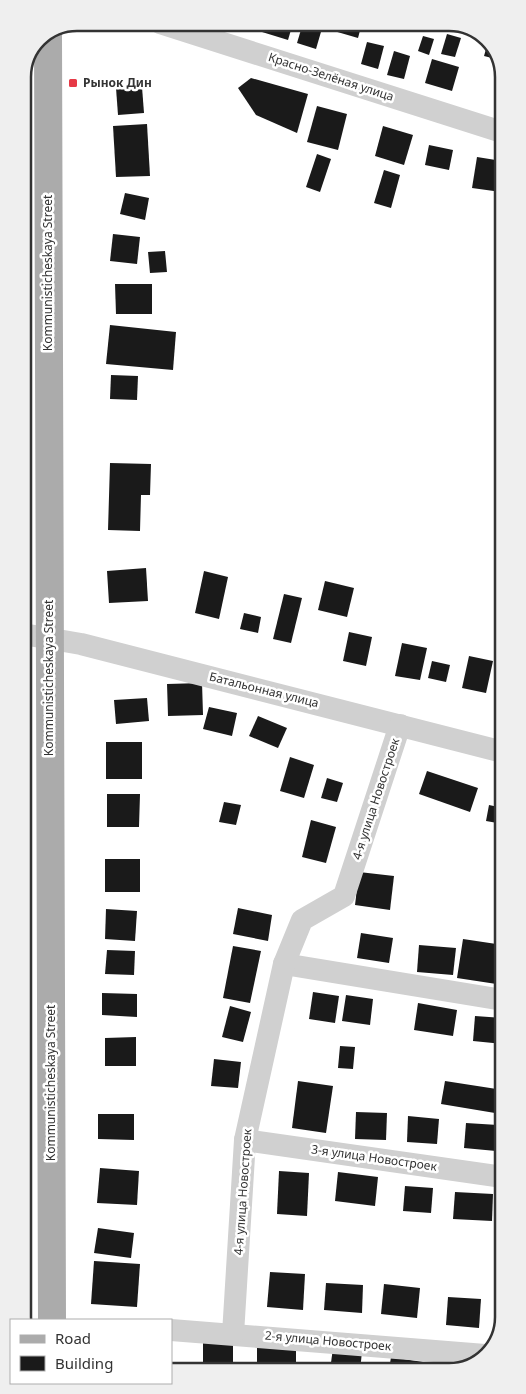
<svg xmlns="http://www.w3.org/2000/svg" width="526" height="1394" font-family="'Noto Sans',sans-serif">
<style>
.building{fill:#1a1a1a}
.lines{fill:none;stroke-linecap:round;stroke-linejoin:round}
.minor{stroke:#d0d0d0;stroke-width:22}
.major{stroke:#ababab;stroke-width:28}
.poi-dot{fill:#e63946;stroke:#fff;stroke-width:2}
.labels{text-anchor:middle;stroke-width:5;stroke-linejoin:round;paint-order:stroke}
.street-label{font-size:12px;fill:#333;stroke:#fff}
.poi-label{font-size:12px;font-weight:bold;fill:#333;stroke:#fff;text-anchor:start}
.rim{fill:none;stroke:#333;stroke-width:2.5}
</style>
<rect width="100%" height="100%" fill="#fff"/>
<g class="building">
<path d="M265,23H293L288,40L262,32Z"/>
<path d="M303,23H314L323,25L316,49L297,43Z"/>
<path d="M329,23H362L358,38L327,29Z"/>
<path d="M447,34L461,38L455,57L441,54Z"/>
<path d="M423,36L434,39L429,55L418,51Z"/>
<path d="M367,42L384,46L378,69L361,64Z"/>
<path d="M488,42L500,60L484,56Z"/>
<path d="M394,51L410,56L404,79L387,75Z"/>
<path d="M432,59L459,67L452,91L425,83Z"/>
<path d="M251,78L308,94L297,133L256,115L238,88Z"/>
<path d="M142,87L144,113L118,115L116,88Z"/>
<path d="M317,106L347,114L338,150L307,142Z"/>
<path d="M147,124L150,176L116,177L113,126Z"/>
<path d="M383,126L413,135L404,165L375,156Z"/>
<path d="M429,145L453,150L449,170L425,165Z"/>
<path d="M317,154L331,159L320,192L306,187Z"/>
<path d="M477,157L502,161L501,192L472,188Z"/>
<path d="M384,170L400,175L391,208L374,203Z"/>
<path d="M125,193L149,198L145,220L120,214Z"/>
<path d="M113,234L140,237L137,264L110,261Z"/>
<path d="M165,251L167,272L150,273L148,252Z"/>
<path d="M115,284H152V314H116Z"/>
<path d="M110,325L176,332L173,370L106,364Z"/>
<path d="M111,375L138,376L137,400L110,399Z"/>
<path d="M110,463L151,464L150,495H141L140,531L108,530Z"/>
<path d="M146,568L148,601L109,603L107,571Z"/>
<path d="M204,571L228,577L219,619L195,613Z"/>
<path d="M325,581L354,588L347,617L318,610Z"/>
<path d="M284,594L302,598L291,643L273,639Z"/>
<path d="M244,613L261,617L258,633L240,629Z"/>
<path d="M349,632L372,637L366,666L343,661Z"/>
<path d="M402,643L427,648L420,680L395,676Z"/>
<path d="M469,656L493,661L486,693L462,688Z"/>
<path d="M432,661L450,665L446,682L428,678Z"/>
<path d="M202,683L203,715L168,716L167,684Z"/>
<path d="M147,698L149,721L116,724L114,700Z"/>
<path d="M209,707L237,713L232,736L203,729Z"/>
<path d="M258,716L287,728L278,748L249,736Z"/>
<rect x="106" y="742" width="36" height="37"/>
<path d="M290,757L314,765L304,798L280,791Z"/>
<path d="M427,771L478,788L470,812L419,794Z"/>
<path d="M327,778L343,783L337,802L321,798Z"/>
<path d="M107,794H140L139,827H107Z"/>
<path d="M224,802L241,805L236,825L219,822Z"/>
<path d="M489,805L503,808V824L486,821Z"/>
<path d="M311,820L336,827L326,863L302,857Z"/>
<rect x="105" y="859" width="35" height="33"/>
<path d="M359,872L394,876L390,910L355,905Z"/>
<path d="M238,908L272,915L268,941L233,934Z"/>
<path d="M106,909L137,911L135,941L105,939Z"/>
<path d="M361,933L393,938L389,963L357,958Z"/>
<path d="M463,939L503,945V985L457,978Z"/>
<path d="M419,945L456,948L453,975L417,972Z"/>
<path d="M233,946L261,951L250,1003L223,998Z"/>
<path d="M107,950L135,951L134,975L105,974Z"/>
<path d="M313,992L339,996L335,1023L309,1019Z"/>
<path d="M102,993L137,994V1017L102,1015Z"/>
<path d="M346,995L373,999L370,1025L342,1021Z"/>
<path d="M418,1003L457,1010L453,1036L414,1030Z"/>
<path d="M230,1006L251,1012L243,1042L222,1037Z"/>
<path d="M475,1016L503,1018V1044L473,1041Z"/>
<path d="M136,1037V1066H105V1038Z"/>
<path d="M340,1046L355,1047L353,1069L338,1068Z"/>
<path d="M214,1059L241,1062L238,1088L211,1086Z"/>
<path d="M298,1081L333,1086L326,1133L292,1128Z"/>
<path d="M445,1081L503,1090L501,1114L441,1104Z"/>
<path d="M356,1112L387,1113L386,1140L355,1139Z"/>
<path d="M98,1114H134V1140L98,1139Z"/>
<path d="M408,1116L439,1119L437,1144L407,1142Z"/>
<path d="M466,1123L498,1125L496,1151L464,1148Z"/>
<path d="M100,1168L139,1171L137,1205L97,1203Z"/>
<path d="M279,1171L309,1173L307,1216L277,1214Z"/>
<path d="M338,1172L378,1177L375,1206L335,1201Z"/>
<path d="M405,1186L433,1188L431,1213L403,1211Z"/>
<path d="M455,1192L493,1194L492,1221L453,1219Z"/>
<path d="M98,1228L134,1233L131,1258L94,1253Z"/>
<path d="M94,1261L140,1264L137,1307L91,1304Z"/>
<path d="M270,1272L305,1274L303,1310L267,1307Z"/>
<path d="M326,1283L363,1285L362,1313L324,1310Z"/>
<path d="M384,1284L420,1288L417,1318L381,1314Z"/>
<path d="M448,1297L481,1299L479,1328L446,1325Z"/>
<rect x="203" y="1343" width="30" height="28"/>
<path d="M257,1347L296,1348V1370L257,1371Z"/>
<path d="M333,1348L362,1352L360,1370H330Z"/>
<path d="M391,1357L423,1362L421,1370H389Z"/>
<path d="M444,1363L468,1366L463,1370H444Z"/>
</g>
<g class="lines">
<g class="minor">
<path d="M160,23L502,132"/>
<path d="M23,634L81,644L503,752"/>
<path d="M284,964L503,1000"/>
<path d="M245,1140L503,1177"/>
<path d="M171,1330L485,1355"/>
<path d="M233,1334L245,1140L284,964L302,920L344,896L400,725"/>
</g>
<path class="major" d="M48,35L52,1320"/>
</g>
<rect class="poi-dot" x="68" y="78" width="10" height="10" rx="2.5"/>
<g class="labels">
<g class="street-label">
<text transform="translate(331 77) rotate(18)" y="4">Красно-Зелёная улица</text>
<text transform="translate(48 273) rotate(-90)" y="4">Kommunisticheskaya Street</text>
<text transform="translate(49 678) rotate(-90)" y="4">Kommunisticheskaya Street</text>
<text transform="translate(264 690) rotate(14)" y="4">Батальонная улица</text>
<text transform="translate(376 799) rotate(-72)" y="4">4-я улица Новостроек</text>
<text transform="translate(51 1083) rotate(-90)" y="4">Kommunisticheskaya Street</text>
<text transform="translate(374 1158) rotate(8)" y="4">3-я улица Новостроек</text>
<text transform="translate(243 1192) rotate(-86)" y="4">4-я улица Новостроек</text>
<text transform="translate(328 1341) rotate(5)" y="4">2-я улица Новостроек</text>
</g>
<g class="poi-label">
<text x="83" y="87">Рынок Дин</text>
</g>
</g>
<path d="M0 0H526V1394H0ZM77 31H449A46 46 0 0 1 495 77V1317A46 46 0 0 1 449 1363H77A46 46 0 0 1 31 1317V77A46 46 0 0 1 77 31Z" fill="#efefef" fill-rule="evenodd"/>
<path class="rim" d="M77 31H449A46 46 0 0 1 495 77V1317A46 46 0 0 1 449 1363H77A46 46 0 0 1 31 1317V77A46 46 0 0 1 77 31Z"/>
<rect x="10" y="1319" width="162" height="65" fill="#ffffff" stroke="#adadad"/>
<rect x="20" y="1335" width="25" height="8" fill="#ababab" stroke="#adadad"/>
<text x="55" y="1344" font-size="15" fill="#333333">Road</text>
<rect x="20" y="1356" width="25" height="15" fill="#1a1a1a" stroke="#adadad"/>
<text x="55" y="1369" font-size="15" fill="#333333">Building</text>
</svg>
